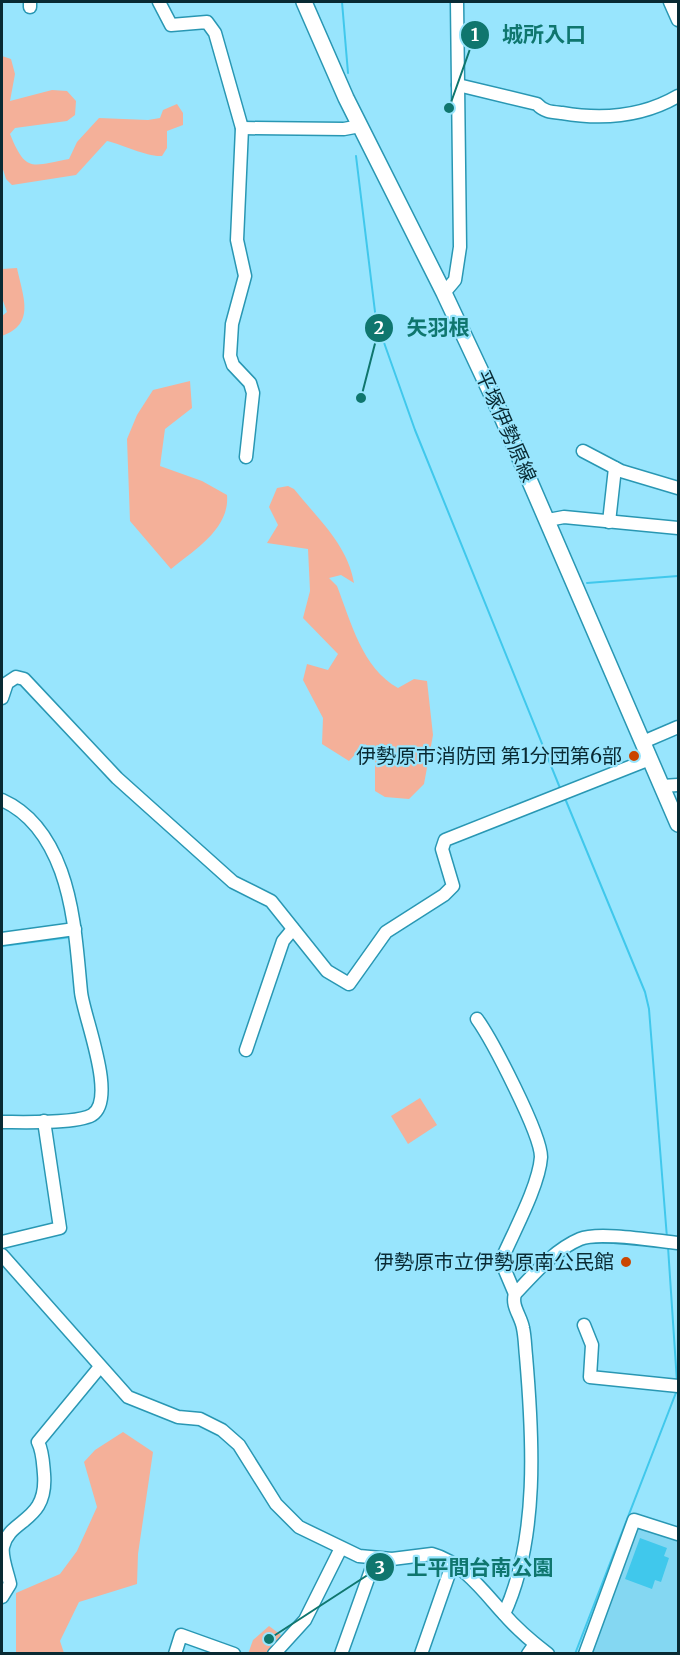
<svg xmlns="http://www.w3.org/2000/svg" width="680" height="1655" font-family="Merriweather,'Noto Sans JP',serif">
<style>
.built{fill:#84d7f2}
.green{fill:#f4b099}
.water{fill:#40c8ec}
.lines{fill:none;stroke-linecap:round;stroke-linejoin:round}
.stream{stroke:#40c8ec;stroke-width:2}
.minor-casing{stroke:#2997b3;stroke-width:15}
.major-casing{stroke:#2997b3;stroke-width:18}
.minor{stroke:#fff;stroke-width:12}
.major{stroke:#fff;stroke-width:15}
.poi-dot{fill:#cb4500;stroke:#98e5fd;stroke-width:2}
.labels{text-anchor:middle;stroke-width:4.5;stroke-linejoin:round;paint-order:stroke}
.street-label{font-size:20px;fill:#092a33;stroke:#98e5fd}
.poi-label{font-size:20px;fill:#092a33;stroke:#98e5fd;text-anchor:end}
.leader{fill:none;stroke:#0f766e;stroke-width:2}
.callout-dot{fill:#0f766e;stroke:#98e5fd;stroke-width:2}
.mark-label{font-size:18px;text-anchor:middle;font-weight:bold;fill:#fff}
.callout-label{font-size:21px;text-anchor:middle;font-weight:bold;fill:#0f766e;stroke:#98e5fd;stroke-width:4.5;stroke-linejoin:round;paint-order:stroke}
</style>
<rect width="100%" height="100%" fill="#98e5fd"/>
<path class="built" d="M640,1526L678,1540V1653L589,1654L635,1529Z"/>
<g class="green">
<path d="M2,56L11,59L15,74L10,101L52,90L67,91L76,101L75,115L67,121L15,128L10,134C26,173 31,166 69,159L77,142L99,118L148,120L160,118L163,110L177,104L183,113V125L167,131V148L162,156C147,157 124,145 107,141L76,175L12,185L6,179L2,166Z"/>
<path d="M17,268C23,297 36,324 2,336V316L7,312L2,298V269Z"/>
<path d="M190,381L192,408L165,429L160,466L202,481L227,495C230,529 194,550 171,569L130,521L127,439L137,415L153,390Z"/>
<path d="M288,486L294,489C317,518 348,545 354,583L341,575L329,578L337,586C351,622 362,668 398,688L414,679L427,681L433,735L424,784L409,799L385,797L375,791V752L365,744L349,761L322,744L323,718L303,680L307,664L328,670L338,654L303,618L310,591L308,549L267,543L278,525L269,507L277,488Z"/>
<path d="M420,1098L437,1125L408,1144L391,1116Z"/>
<path d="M123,1432L153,1452L138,1554L137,1584L79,1602L60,1641L64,1653H16V1593L60,1574L77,1551L97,1507L84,1462L95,1450Z"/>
<path d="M269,1626L285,1638L271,1653L248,1654L253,1640Z"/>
</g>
<path class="water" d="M640,1538L667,1548L664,1556L669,1558L661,1582L655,1580L652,1589L625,1579Z"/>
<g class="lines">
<g class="stream">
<path d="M342,2L348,73"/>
<path d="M356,156L376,320L415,430L560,788"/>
<path d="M587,583L678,576"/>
<path d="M564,796L645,992L649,1009L667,1238"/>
<path d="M2,946L71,937"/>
<path d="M668,1247L677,1382"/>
<path d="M575,1654L677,1390"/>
</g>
<g class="minor-casing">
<g id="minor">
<path d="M30,2V7"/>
<path d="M159,2L171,25L207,22L215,33L242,128L237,240L245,276L232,324L230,356L233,365L250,383L253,393L246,457"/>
<path d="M670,2L678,20"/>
<path d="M458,85L537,104C544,112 552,112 562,113C603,120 642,117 678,96"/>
<path d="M242,128L344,129L360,126"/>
<path d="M444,293L455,280L460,247L457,2"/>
<path d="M583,451L621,471L678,488"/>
<path d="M548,520L564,517L678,528"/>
<path d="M609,522L615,468"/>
<path d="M2,698L7,683L16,677L24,679L117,778L233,882L271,901L327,971L349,984L386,932L444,895L453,886L442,849L445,840L650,759"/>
<path d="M643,742L678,727"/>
<path d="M662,786L678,785"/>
<path d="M2,800C31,813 50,841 61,871C75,910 77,952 81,992C83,1015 118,1099 92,1115C76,1124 22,1122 2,1122"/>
<path d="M2,939L75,929"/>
<path d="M477,1019C492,1040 541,1134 541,1157C539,1186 513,1233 501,1261L515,1294"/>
<path d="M246,1050L283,941L293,929"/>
<path d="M2,1242L60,1228L44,1121"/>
<path d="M2,1255L128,1397L178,1417L200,1419L222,1430L239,1445L276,1504L299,1527L359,1556L392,1559L432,1554C462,1562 484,1592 503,1613C516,1628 532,1642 548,1654"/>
<path d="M584,1325L592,1345L590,1377L678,1386"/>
<path d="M2,1597L10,1584C8,1574 1,1557 3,1547C9,1518 48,1523 44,1474C43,1463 43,1452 38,1442L99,1368"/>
<path d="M504,1614C539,1539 533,1437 526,1356C525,1347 525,1337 523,1328C521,1316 511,1306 515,1294C534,1274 554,1250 580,1239C598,1231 657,1241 678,1243"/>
<path d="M175,1654L181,1635L234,1654"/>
<path d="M274,1654L305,1620L341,1548"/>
<path d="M341,1654L375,1559"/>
<path d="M421,1654L452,1565"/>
<path d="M528,1654L535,1644"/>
<path d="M585,1654L634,1520L678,1534"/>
</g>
</g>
<g class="major-casing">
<path id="major" d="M304,2L346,98L444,293L499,410L678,824"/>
</g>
<use href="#minor" class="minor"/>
<use href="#major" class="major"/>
</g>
<g class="poi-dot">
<circle cx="634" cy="756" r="6"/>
<circle cx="626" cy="1262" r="6"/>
</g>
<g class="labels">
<g class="street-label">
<text transform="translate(506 426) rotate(66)" y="7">平塚伊勢原線</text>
</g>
<g class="poi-label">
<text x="622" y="763">伊勢原市消防団 第1分団第6部</text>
<text x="614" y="1269">伊勢原市立伊勢原南公民館</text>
</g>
</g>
<path class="leader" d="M449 108L475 35M361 398L379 328M269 1639L380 1567"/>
<g class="callout-dot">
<circle cx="449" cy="108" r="6"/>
<circle cx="361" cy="398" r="6"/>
<circle cx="269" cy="1639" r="6"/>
<circle cx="475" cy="35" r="15"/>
<circle cx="379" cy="328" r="15"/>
<circle cx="380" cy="1567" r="15"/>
</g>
<g class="mark-label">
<text x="475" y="41">1</text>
<text x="379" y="334">2</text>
<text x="380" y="1574">3</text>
</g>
<g class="callout-label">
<text x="544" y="42">城所入口</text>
<text x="438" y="335">矢羽根</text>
<text x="480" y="1575">上平間台南公園</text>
</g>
<rect width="680" height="1655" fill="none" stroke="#092a33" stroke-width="6"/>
</svg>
